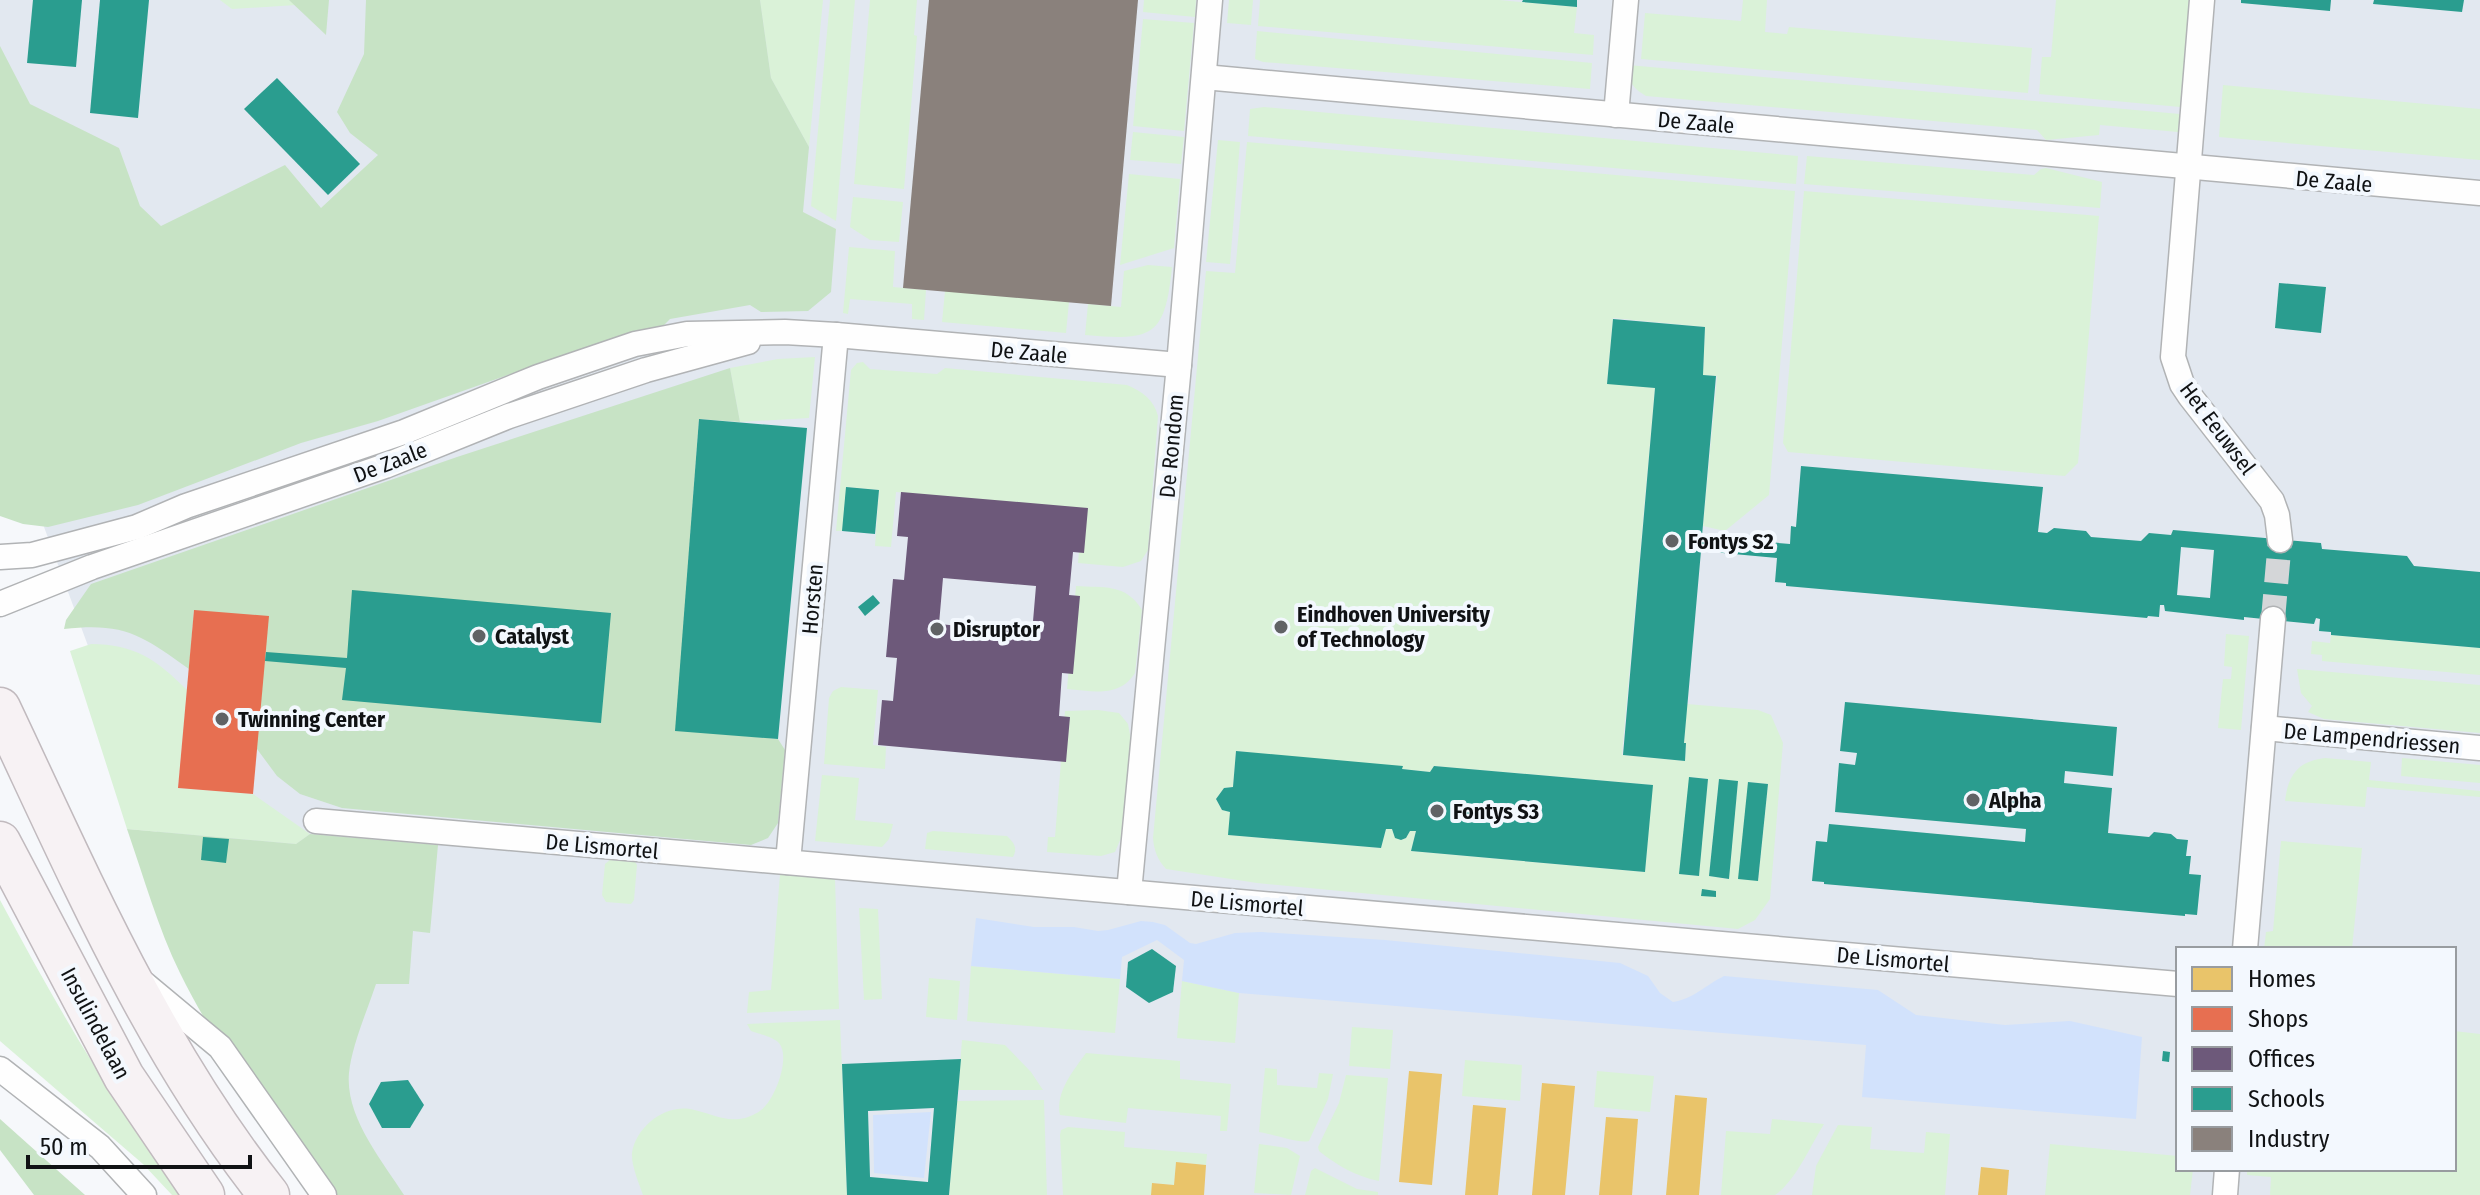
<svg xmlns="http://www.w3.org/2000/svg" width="2480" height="1195" font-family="'Fira Sans Condensed',sans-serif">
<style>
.built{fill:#e2e8f0;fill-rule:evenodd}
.green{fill:#daf2d8;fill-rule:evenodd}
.forest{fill:#c7e3c5}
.water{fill:#d2e2fc}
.homes{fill:#e9c46a}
.shops{fill:#e76f51}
.offices{fill:#6d597a;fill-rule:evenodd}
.schools{fill:#2a9d8f;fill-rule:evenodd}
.industry{fill:#8a817c}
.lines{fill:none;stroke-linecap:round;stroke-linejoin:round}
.minor-tunnel{stroke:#d4d6d8;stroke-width:24;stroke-dasharray:24 12;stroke-linecap:butt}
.minor-casing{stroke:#b1b3b5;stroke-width:27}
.primary-casing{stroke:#c1babe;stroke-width:43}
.minor{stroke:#fefefe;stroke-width:24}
.primary{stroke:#f7f2f4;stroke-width:40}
.poi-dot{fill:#606265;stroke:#f3f8fe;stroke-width:3}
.labels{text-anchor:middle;stroke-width:8;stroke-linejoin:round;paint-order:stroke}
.street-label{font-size:22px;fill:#101214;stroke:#f3f8fe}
.poi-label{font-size:22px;font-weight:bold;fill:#101214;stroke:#f3f8fe;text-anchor:start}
</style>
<rect width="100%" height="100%" fill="#f6f8fb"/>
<path class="built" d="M0,0H2480V1195H361L158,835L0,408ZM2178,949H2454V1169H2178Z"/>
<g class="green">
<path d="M220,0H289L296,5L232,9Z"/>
<path d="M760,0H823L809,147L771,78Z"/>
<path d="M830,0H855L836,221L811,206Z"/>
<path d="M870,0H917L914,35L917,36L904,189L854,184Z"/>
<path d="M1144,0H1196L1195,17L1143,12Z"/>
<path d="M1229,0H1253L1251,25L1227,23Z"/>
<path d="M1260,0H1499L1577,7L1574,33L1594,35L1593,55L1258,26Z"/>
<path d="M1743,0H1767L1765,32L1787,34L1789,27L2032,48L2028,93L1641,59L1645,13L1741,21Z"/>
<path d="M2056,0H2190L2180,107L2039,94L2042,57H2051Z"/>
<path d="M1143,19L1194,23L1184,131L1133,126Z"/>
<path d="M1257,31L1592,63L1590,89L1263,62L1255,59Z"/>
<path d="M1628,65L2180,114L2178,132L2100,125L2099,135L2046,140L2037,130L1646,96C1633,89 1627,80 1628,65Z"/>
<path d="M2223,85L2480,109V160L2219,137Z"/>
<path d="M1264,107L1798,156L1796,184L1248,136L1250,109Z"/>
<path d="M1133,132L1184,137L1181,164L1130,160Z"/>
<path d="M1218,140L1240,142L1230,264L1206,262Z"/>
<path d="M1247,142L1795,191L1769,495L1725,531L1703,526L1717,376L1703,375L1705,327L1613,318L1607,383L1655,388L1622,755L1685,761L1686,743H1684L1687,704L1758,710L1771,715L1783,743L1770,899L1755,920L1738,929L1257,883L1166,869C1157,859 1154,850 1153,838L1206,271L1235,273ZM1236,751L1430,772L1434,766L1652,785L1645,872L1411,851L1416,831H1410L1406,838L1401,840L1395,837L1392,829H1386L1381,848L1229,835L1230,812L1222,810L1216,799L1224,788L1233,787ZM1690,777L1708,779L1698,876L1680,874ZM1719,779L1738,782L1728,879L1709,876ZM1749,782L1768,784L1758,881L1748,782Z"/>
<path d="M1807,156L2034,175L2041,169L2046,168L2102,182L2100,208L1804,184Z"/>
<path d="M1129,174L1180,179L1174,248L1120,265Z"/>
<path d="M1804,191L2099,216L2078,463L2065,476L1788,452L1783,443Z"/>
<path d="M853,197L903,202L899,242L870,240L850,227Z"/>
<path d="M849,247L895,251L893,287L926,290L924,320L912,319V304L850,299L848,314L843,313Z"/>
<path d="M1148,265L1172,267C1165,337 1153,341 1085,335L1088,304L1121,307L1124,271Z"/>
<path d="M945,291L1069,302L1066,333L942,322Z"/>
<path d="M815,357L809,418L740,422L730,368L778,359Z"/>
<path d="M863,362L870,369L937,374L945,368L1127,385C1142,391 1154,400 1158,416L1148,550L1141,561L1123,567L1078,563L1083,509L896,492L891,547L875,546L879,490L847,487L842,531H836L851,370L857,363Z"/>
<path d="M1076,586C1103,588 1126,583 1142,610L1135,673C1119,698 1093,691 1067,689Z"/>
<path d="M2226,634L2249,636L2241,730L2218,728L2223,679H2231L2232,667L2224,666Z"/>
<path d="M2331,635L2480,648V675L2322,661V655L2311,654L2312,641L2330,643Z"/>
<path d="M91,644C135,644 157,660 187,690L178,788L253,794L310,834L296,844L127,829L70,651Z"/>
<path d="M2297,669L2480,685V733L2324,719L2308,712L2312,706L2301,693Z"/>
<path d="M841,687L878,690L873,745L886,747L885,769L824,764L829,698L833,691Z"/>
<path d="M1098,710L1119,713L1128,724L1131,740L1121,838L1115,852L1101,856L1047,852L1048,837H1055L1065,711Z"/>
<path d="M2325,758L2371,762L2369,780L2480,791V797L2367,787L2365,807L2285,801C2288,775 2298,761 2325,758Z"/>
<path d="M2402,758L2480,765V783L2401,776Z"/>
<path d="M822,775L859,778L855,820L893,824L889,839L882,847L815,841Z"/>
<path d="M933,831L1007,836C1014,843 1018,848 1013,857L925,849L927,833Z"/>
<path d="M2281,841L2362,848L2352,949H2264L2266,932L2273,931Z"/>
<path d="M610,860L635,862L637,865L634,900L631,904L606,902L602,895L605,864Z"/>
<path d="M780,874L835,879L839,1009L747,1013L749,992L771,990Z"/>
<path d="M0,900C55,1003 112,1103 184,1195H172L143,1164L0,1041Z"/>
<path d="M859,908L878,909L882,999L864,1000Z"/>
<path d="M971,966L1120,979L1115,1033L967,1021Z"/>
<path d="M929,978L960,981L957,1020L926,1017Z"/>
<path d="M1182,981L1239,993L1235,1043L1177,1038Z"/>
<path d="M840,1020L847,1195H643C639,1183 631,1165 632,1153C636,1127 664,1105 690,1109C708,1112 725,1123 745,1118C749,1117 758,1113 761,1110C775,1100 791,1057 779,1043C773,1037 759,1034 751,1031L747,1024Z"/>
<path d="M1352,1027L1393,1030L1390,1069L1349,1066Z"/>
<path d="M2454,1031L2480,1034V1195H2270L2271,1177L2247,1175V1169H2454Z"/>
<path d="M962,1040L1005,1045L1031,1072L1043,1090H958Z"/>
<path d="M1086,1053L1180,1061V1079L1231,1084L1227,1131H1220L1221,1116L1128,1108L1126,1123L1060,1115C1055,1092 1074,1070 1086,1053Z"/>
<path d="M1465,1060L1522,1065L1520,1101L1462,1096Z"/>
<path d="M1265,1068L1277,1069V1085L1317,1088L1319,1073L1333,1074L1328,1099L1309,1141C1299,1144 1273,1134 1259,1132Z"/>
<path d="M1597,1071L1654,1076L1650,1112L1594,1107Z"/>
<path d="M1346,1075L1388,1078L1379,1181C1355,1176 1338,1166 1319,1151L1318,1147L1339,1103Z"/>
<path d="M1044,1100L1047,1195H949L957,1101Z"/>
<path d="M1772,1119L1824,1124C1811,1145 1795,1182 1775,1195H1721L1726,1131L1770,1134Z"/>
<path d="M1838,1125L1872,1127L1870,1149L1924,1153L1926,1132L1950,1134L1945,1195H1812L1816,1166Z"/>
<path d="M1068,1127L1125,1132L1124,1147L1207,1154L1206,1165L1176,1162L1174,1185L1153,1183L1151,1195H1063L1060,1135L1061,1130Z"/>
<path d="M1259,1144L1287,1148L1300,1156L1291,1195L1254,1193Z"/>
<path d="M2050,1144L2178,1156V1169H2193L2190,1195H2045Z"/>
<path d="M1315,1168L1357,1189L1378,1192V1195H1305L1311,1171Z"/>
</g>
<g class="forest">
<path d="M289,0H329L326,35Z"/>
<path d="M366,0H760L771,78L809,147L803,212L836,229L831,292L808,311L761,312L750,305L670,319L661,328L536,365L378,421L301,443L138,505L48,527L23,524L0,516V46L30,104L119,148L140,206L161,226L285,165L321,208L378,155L350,133L337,112L364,54Z"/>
<path d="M730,368L740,422L699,419L676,730L778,739L785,750L778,823L768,838L751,845L342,808L300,794L277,776L257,749L194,610L189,669C142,635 124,622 64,629L66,620L91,584L457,457Z"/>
<path d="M127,829L296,844L310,834L438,845L430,933L413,931L409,984H376C367,1011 352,1045 349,1073C345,1117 382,1160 404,1195H323C274,1123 219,1052 180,973C158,928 144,878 127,829Z"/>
<path d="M0,1119L85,1195H34L0,1150Z"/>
</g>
<g class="water">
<path d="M976,918L1034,927H1074L1098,931L1108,930L1141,921L1153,922L1165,925L1190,943L1196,944L1235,933L1261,932L1385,940L1620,963L1648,976L1660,993L1673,1002C1695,998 1704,986 1724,976L1878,990L1916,1015L2005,1025L2070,1021L2142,1037L2136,1119L1862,1097L1866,1045L1239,993L1182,981L1184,960L1157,940L1122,957L1120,979L971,966Z"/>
<path d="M931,1112L924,1178L874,1173L873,1115Z"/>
</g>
<g class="homes">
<path d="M1409,1071L1442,1074L1432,1185L1399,1182Z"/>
<path d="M1542,1083L1575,1086L1565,1195H1532Z"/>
<path d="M1675,1095L1707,1098L1699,1195H1666Z"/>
<path d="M1473,1105L1506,1108L1498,1195H1465Z"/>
<path d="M1606,1117L1638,1119L1632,1195H1599Z"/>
<path d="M1176,1162L1206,1165L1204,1195H1151L1152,1183L1174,1185Z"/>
<path d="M1981,1167L2009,1170L2007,1195H1978Z"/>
</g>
<path class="shops" d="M194,610L269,616L253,794L178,788Z"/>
<path class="offices" d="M901,492L1088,508L1084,553L1073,552L1069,595L1080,596L1073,674L1062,673L1059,716L1070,717L1066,762L878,745L882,700L893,701L897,658L886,657L893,579L904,580L908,537L897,536ZM943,578L1036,586L1032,633L939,624Z"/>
<g class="schools">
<path d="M33,0H82L76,67L27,63Z"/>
<path d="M100,0H149L138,118L90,113Z"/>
<path d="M1523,0H1577V7L1522,2Z"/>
<path d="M2241,0H2331L2330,11L2241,3Z"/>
<path d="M2374,0H2464L2462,12L2373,4Z"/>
<path d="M277,78L360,164L328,195L244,109Z"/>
<path d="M2279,283L2326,287L2321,333L2275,328Z"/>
<path d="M1613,319L1705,327L1703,375L1716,376L1702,536L1790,544L1791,526L1796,527L1801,466L2043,487L2038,532L2047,533L2054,528L2086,531L2091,537L2141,541L2149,533L2171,535L2173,530L2321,543L2322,549L2407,556L2414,566L2480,572V648L2331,635V632L2319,631L2320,619L2316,618L2314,624L2244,617V620L2165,611L2164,605H2160L2159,617L2148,616L2147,618L1786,586V583L1775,582L1777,558L1701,551L1684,743H1686L1685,761L1623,755L1655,388L1607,384ZM2181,547L2214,550L2210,598L2177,595Z"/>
<path d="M699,419L807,428L778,739L675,731Z"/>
<path d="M846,487L879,490L875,534L842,531Z"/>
<path d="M352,590L611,613L601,723L342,700L346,668L265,661L266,652L347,658Z"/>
<path d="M873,595L880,603L865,616L858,607Z"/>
<path d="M1845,702L2117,727L2113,776L2065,771L2064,783L2112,788L2108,833L2149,837L2154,832L2171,834L2177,839L2188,840L2186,856H2191L2189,874L2201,875L2197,915L2185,914V916L1824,884V882L1812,881L1816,841L1827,842L1829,824L2025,842L2026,829L1835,812L1839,763L1855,765L1857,753L1840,751Z"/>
<path d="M1236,751L1403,766L1402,769L1430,772L1434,766L1653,785L1645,872L1411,851L1416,831H1410L1406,838L1401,840L1395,838L1392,829H1386L1381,848L1228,835L1230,812L1222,810L1216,799L1224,788L1233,787Z"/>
<path d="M1689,777L1708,779L1699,876L1679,874Z"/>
<path d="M1719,779L1738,781L1729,879L1709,876Z"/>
<path d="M1748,782L1768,784L1758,881L1738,879Z"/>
<path d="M203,837L229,839L226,863L201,860Z"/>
<path d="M1702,889L1716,891V897L1701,896Z"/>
<path d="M1152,949L1176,966L1173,992L1149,1003L1126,987L1128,962Z"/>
<path d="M2163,1051L2170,1052L2169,1062L2162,1061Z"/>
<path d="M961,1059L949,1195H847L842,1064ZM934,1108L928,1182L870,1177L868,1111Z"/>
<path d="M408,1080L424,1105L410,1128H382L369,1104L381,1082Z"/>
</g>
<path class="industry" d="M929,0H1138L1111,306L903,288Z"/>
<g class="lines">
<path class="minor-tunnel" d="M2273,619L2280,540"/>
<g class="minor-casing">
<g id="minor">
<path d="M2202,0L2173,357L2182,384L2190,396L2272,501L2277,515L2280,540"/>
<path d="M1204,77L2480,193"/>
<path d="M1616,115L1626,0"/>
<path d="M0,557L32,555L137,527L186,506L404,432L538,377L635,344L687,334L785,332L836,335L1179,365"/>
<path d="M0,604L92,567L385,466L509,416L646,370L748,342"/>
<path d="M2264,728L2480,748"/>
<path d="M316,821L2178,984"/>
<path d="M788,862L836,335"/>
<path d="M1129,892L1179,365L1210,0"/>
<path d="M2245,949L2273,619"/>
<path d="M143,983L220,1047L324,1195"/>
<path d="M0,1069L100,1147L144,1195"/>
<path d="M2225,1195L2227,1169"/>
</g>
</g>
<g class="primary-casing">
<g id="primary">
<path d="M0,708C79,875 153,1049 269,1195"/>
<path d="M0,842L124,1077L204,1195"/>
</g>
</g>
<use href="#minor" class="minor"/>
<use href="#primary" class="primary"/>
</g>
<g class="poi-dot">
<circle cx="1672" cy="541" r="8"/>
<circle cx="1281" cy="627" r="8"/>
<circle cx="937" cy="629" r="8"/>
<circle cx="479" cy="636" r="8"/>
<circle cx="222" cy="719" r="8"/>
<circle cx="1973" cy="800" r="8"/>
<circle cx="1437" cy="811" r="8"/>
</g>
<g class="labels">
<g class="street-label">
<text transform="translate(1696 122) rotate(5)" y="8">De Zaale</text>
<text transform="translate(2334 181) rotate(5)" y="8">De Zaale</text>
<text transform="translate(1029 352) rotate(5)" y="8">De Zaale</text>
<text transform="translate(2218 428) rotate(53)" y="8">Het Eeuwsel</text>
<text transform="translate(1171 446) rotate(-85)" y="8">De Rondom</text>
<text transform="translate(390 462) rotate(-21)" y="8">De Zaale</text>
<text transform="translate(812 599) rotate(-85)" y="8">Horsten</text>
<text transform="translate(2372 738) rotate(5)" y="8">De Lampendriessen</text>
<text transform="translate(602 846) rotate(5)" y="8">De Lismortel</text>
<text transform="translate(1247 903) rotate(5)" y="8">De Lismortel</text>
<text transform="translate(1893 959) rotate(5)" y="8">De Lismortel</text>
<text transform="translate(96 1023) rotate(62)" y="8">Insulindelaan</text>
</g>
<g class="poi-label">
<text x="1688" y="549">Fontys S2</text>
<text x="1297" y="622">Eindhoven University<tspan x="1297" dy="25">of Technology</tspan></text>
<text x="953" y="637">Disruptor</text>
<text x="495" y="644">Catalyst</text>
<text x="238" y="727">Twinning Center</text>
<text x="1989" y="808">Alpha</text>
<text x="1453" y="819">Fontys S3</text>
</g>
</g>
<rect x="2176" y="947" width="280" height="224" fill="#f3f8fe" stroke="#989ca0" stroke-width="2"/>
<rect x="2192" y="967" width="40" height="24" fill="#e9c46a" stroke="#989ca0" stroke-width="2"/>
<text x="2248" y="987" font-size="24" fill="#101214">Homes</text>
<rect x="2192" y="1007" width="40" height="24" fill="#e76f51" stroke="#989ca0" stroke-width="2"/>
<text x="2248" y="1027" font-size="24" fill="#101214">Shops</text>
<rect x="2192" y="1047" width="40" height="24" fill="#6d597a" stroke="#989ca0" stroke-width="2"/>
<text x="2248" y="1067" font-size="24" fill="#101214">Offices</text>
<rect x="2192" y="1087" width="40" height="24" fill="#2a9d8f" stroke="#989ca0" stroke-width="2"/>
<text x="2248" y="1107" font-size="24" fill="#101214">Schools</text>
<rect x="2192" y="1127" width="40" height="24" fill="#8a817c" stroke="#989ca0" stroke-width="2"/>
<text x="2248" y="1147" font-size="24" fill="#101214">Industry</text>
<path d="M28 1155v12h222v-12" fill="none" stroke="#101214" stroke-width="4"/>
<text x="40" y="1155" font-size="24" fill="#101214" stroke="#f3f8fe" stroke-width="6" paint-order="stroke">50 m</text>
</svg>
